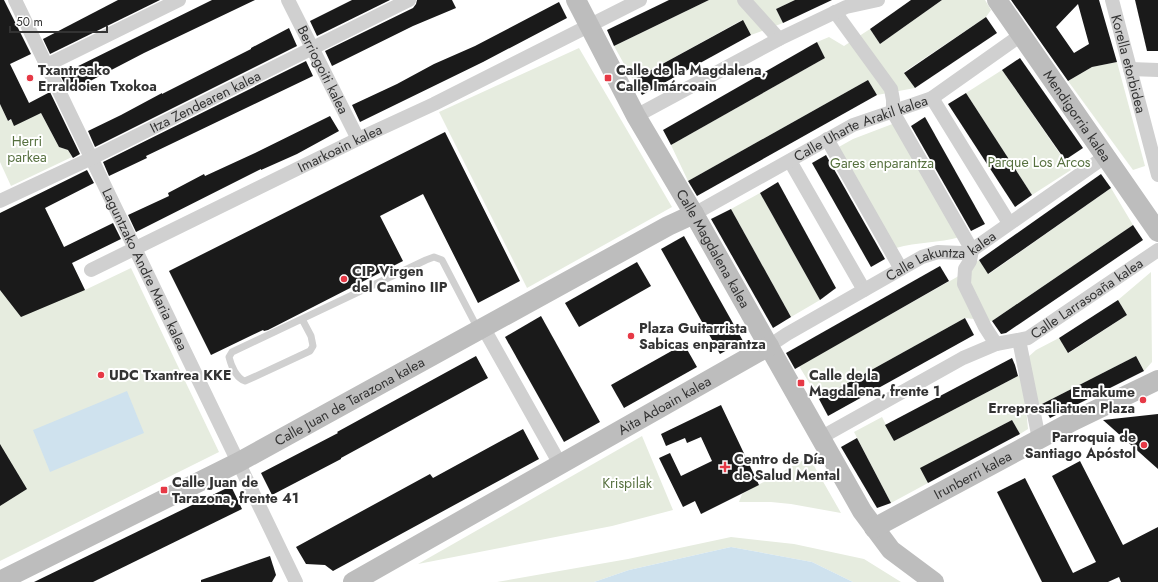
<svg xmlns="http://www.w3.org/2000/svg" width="1158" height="582" font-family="Jost,sans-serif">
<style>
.green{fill:#e6ecdf}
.water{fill:#cfe2ee}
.building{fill:#1a1a1a;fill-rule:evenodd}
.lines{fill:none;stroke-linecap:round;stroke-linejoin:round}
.lane{stroke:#d0d0d0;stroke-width:7}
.street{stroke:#d0d0d0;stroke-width:14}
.secondary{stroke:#bdbdbd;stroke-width:20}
.poi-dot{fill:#e63946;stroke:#fff;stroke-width:1.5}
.labels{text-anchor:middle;stroke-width:4;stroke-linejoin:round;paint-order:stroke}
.street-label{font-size:14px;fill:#333;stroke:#fff}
.poi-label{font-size:14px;font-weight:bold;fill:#333;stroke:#fff;text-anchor:start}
.park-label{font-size:14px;fill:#56703f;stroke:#fff}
</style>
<rect width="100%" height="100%" fill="#fff"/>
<g class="green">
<path d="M709,0H795L776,9L783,23L751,35L742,20L633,80L614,46Z"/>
<path d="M942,0H985L991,10L986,17L904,72L915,88L877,95L868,80L688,181L671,145L825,58L817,42L829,37L844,46L870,29L880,44Z"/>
<path d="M579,48L672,207L527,288L439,112Z"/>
<path d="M1117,62L1145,166L1133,170L1068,81L1092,67Z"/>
<path d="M1002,70L1071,170L1032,195L966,93Z"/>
<path d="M0,104L8,121L41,113L59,147L68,150L72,157L11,186L0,162Z"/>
<path d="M895,123L960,237C939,243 917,242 896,248L837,148L853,139Z"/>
<path d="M1111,188L1133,225L992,321L965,318L819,399L799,366L957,277L979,260L989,274Z"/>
<path d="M760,193L820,300L791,317L731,209Z"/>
<path d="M38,194L85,290L131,268L219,452L0,561V213Z"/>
<path d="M1151,272L1152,362L1144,371L1136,356L1042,404L1026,409L1028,429L1020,434L1012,420L921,468L928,483L891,503L854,432L882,417L894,441L1020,375L1027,358L1036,350L1059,338L1069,353L1127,315L1118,300Z"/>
<path d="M642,436L673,510L612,526L418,564Z"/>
<path d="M809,457L841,513L791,504L771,502H739L742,494Z"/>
<path d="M731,537L794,544L864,559L901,582H853L812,562L731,547L629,570L594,582H497L628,559Z"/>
</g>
<g class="water">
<path d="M127,391L144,433L50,472L33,430Z"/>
<path d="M731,547L812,562L853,582H594L629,570Z"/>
</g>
<g class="building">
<path d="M0,0H4L31,54L10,64L29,103L50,92L80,154L73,158L68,150L59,147L41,113L14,126L11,119L8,121L0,104Z"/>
<path d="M118,0H160L50,54L43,39Z"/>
<path d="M212,0H255L144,53L69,92L60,75Z"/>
<path d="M352,0H390L317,36L310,21Z"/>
<path d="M417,0H452L456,8L413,26L332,66L325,51L413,8L416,4Z"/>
<path d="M669,0H709L614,46L607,30Z"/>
<path d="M795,0H832L783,23L776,9Z"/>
<path d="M911,0H942L880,44L870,29Z"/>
<path d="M1011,0H1099L1117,62L1092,67L1068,81ZM1078,4L1089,44L1074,53L1056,27Z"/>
<path d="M1135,0H1158V51H1147Z"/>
<path d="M559,2L567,18L483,62L360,122L352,105L397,84L434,64L475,46Z"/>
<path d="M986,17L997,33L915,88L904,73Z"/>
<path d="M743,20L751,35L642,95L633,80Z"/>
<path d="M289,28L297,46L95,147L88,131L121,115L162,93V94L251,49V48Z"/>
<path d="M817,42L825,58L671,145L663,130Z"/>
<path d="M1020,58L1083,148L1065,160L1002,70Z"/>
<path d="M306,61L313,76L146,156L147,158L109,176L103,162Z"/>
<path d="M868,80L877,95L697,196L688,181Z"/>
<path d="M966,93L1032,195L1015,207L948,104Z"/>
<path d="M330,116L339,131L297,154L261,170V169L136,232L128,215L169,196L168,193L204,174L205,176L255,153Z"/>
<path d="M925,117L985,224L971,231L911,126Z"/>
<path d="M445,132L520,281L478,303L423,194L380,216L403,261L268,330L264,331L263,330L211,355L169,271Z"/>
<path d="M826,155L885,259L871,267L812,163Z"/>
<path d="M87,170L94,183L45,208L64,247L113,223L121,239L72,263L85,290L21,317L0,290V213Z"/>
<path d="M1101,174L1111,188L988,274L979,260Z"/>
<path d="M778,182L836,288L820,300L760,193Z"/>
<path d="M731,209L791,317L773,328L711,219Z"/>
<path d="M1133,225L1143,240L1006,333L1001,334L992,321Z"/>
<path d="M684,236L743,341L720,354L661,249Z"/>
<path d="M637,262L651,286L579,327L565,303Z"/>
<path d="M940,266L949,281L795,369L786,353Z"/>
<path d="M1118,300L1127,315L1068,353L1059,338Z"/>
<path d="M541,316L600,422L564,442L505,337Z"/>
<path d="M965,318L974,335L828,416L819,399Z"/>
<path d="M684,344L697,367L624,408L611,385Z"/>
<path d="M476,356L488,378L341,458V459L272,495L261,473L338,433L337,432Z"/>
<path d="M1136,356L1144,371L1050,418L1042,404Z"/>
<path d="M1012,358L1015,365L1018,376L894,441L885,425Z"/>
<path d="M721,405L759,485L701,514L695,501L683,507L659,458L670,453L681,476L712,461L701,437L687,443L685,438L666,446L661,434Z"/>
<path d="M1158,414V469L1103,420Z"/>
<path d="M1012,420L1020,434L928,483L920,468Z"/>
<path d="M523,429L539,459L333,571L325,565L306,564L296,547L430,474L433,478Z"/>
<path d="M857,438L891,503L877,508L841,447Z"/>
<path d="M0,444L27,489L0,506Z"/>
<path d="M1080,461L1123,545L1158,527V582H1121L1119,577L1108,582H1042L997,492L1025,478L1073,573L1096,562L1052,476Z"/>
<path d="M231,486L242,509L93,582H34Z"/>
<path d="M270,556L276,575L272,582H201V580Z"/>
</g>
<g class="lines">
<path class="lane" d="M302,319L311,336L313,346L310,351L254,377L245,381C236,378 231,365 229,357L232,352L426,260L434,257L442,260L478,329"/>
<g class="street">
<path id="s1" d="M15,0L296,582"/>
<path id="s2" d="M288,0L358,139"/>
<path d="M744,0L779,39"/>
<path id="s3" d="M1112,0L1158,175"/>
<path d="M835,12L891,89L893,100V112L972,250L970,261L965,269L964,284L985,327L996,344"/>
<path d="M47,65L179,0"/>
<path d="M1130,69L1158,70"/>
<path d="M932,98L1009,223"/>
<path d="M636,116L779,39L846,7L878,0"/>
<path d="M827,139L901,269"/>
<path d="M790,161L864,290"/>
<path id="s4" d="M0,201L92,158L409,0"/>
<path id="s5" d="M694,214L853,125L932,98L1021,35"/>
<path id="s6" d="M91,270L358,139L434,104L640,0"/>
<path d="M483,327L560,464"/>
<path d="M1019,340L1039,439"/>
<path id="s7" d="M769,346L787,334L922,257L938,252L962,253L972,250L1106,156"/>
<path id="s8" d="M820,438L963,358L996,344L1028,338L1158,250"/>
</g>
<g class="secondary">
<path id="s9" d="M576,0L636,116L694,214L862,511L891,550L934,582"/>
<path id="s10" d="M997,0L1158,232"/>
<path id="s11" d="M874,528L1073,421L1158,380"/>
<path id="s12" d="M0,581L239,462L668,226L694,214"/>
<path id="s13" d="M353,582L769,346"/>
</g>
</g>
<g class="poi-dot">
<circle cx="30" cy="78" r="4"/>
<rect x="604" y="74" width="8" height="8" rx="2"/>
<circle cx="344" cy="279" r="4"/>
<circle cx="631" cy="336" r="4"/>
<circle cx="101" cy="375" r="4"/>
<rect x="797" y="379" width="8" height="8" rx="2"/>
<circle cx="1143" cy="400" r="4"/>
<circle cx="1144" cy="445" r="4"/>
<path d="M723 461h4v4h4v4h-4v4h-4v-4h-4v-4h4z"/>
<rect x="160" y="486" width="8" height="8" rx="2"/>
</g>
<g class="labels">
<g class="street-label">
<text dy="5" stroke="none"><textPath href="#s3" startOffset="66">Korella etorbidea</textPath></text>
<text dy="5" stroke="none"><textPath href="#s2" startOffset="78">Berriogoiti kalea</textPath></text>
<text dy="5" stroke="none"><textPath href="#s4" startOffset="228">Itza Zendearen kalea</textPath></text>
<text dy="5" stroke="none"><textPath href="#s10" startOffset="141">Mendigorria kalea</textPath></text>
<text dy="5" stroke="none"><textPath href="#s5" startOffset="188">Calle Uharte Arakil kalea</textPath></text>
<text dy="5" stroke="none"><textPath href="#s6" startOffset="277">Imarkoain kalea</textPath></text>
<text dy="5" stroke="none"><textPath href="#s9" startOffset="284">Calle Magdalena kalea</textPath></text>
<text dy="5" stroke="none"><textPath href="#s7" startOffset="196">Calle Lakuntza kalea</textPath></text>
<text dy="5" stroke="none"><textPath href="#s1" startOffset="299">Laguntzako Andre Maria kalea</textPath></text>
<text dy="5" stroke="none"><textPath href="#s8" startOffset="303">Calle Larrasoaña kalea</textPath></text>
<text dy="5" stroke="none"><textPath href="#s12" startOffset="393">Calle Juan de Tarazona kalea</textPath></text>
<text dy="5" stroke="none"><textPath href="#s13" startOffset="358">Aita Adoain kalea</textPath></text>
<text dy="5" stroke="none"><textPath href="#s11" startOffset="112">Irunberri kalea</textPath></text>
</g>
<g class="poi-label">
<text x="38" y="75">Txantreako<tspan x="38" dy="16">Erraldoien Txokoa</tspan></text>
<text x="616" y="75">Calle de la Magdalena,<tspan x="616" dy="16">Calle Imárcoain</tspan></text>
<text x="352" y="276">CIP Virgen<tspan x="352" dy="16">del Camino IIP</tspan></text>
<text x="639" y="333">Plaza Guitarrista<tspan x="639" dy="16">Sabicas enparantza</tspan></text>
<text x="109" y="380">UDC Txantrea KKE</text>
<text x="809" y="380">Calle de la<tspan x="809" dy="16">Magdalena, frente 1</tspan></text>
<text x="1135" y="397" text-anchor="end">Emakume<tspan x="1135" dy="16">Errepresaliatuen Plaza</tspan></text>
<text x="1136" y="442" text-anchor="end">Parroquia de<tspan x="1136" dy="16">Santiago Apóstol</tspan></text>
<text x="734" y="464">Centro de Día<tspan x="734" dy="16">de Salud Mental</tspan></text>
<text x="172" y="487">Calle Juan de<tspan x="172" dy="16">Tarazona, frente 41</tspan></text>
</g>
<g class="park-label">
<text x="27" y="146">Herri<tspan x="27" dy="16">parkea</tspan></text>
<text x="1039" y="167">Parque Los Arcos</text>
<text x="882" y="168">Gares enparantza</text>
<text x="627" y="488">Krispilak</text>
</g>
</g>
<path d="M10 26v6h97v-6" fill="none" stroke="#333333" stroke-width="2"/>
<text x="16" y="26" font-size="12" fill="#333333" stroke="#ffffff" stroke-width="3" paint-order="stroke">50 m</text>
</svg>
